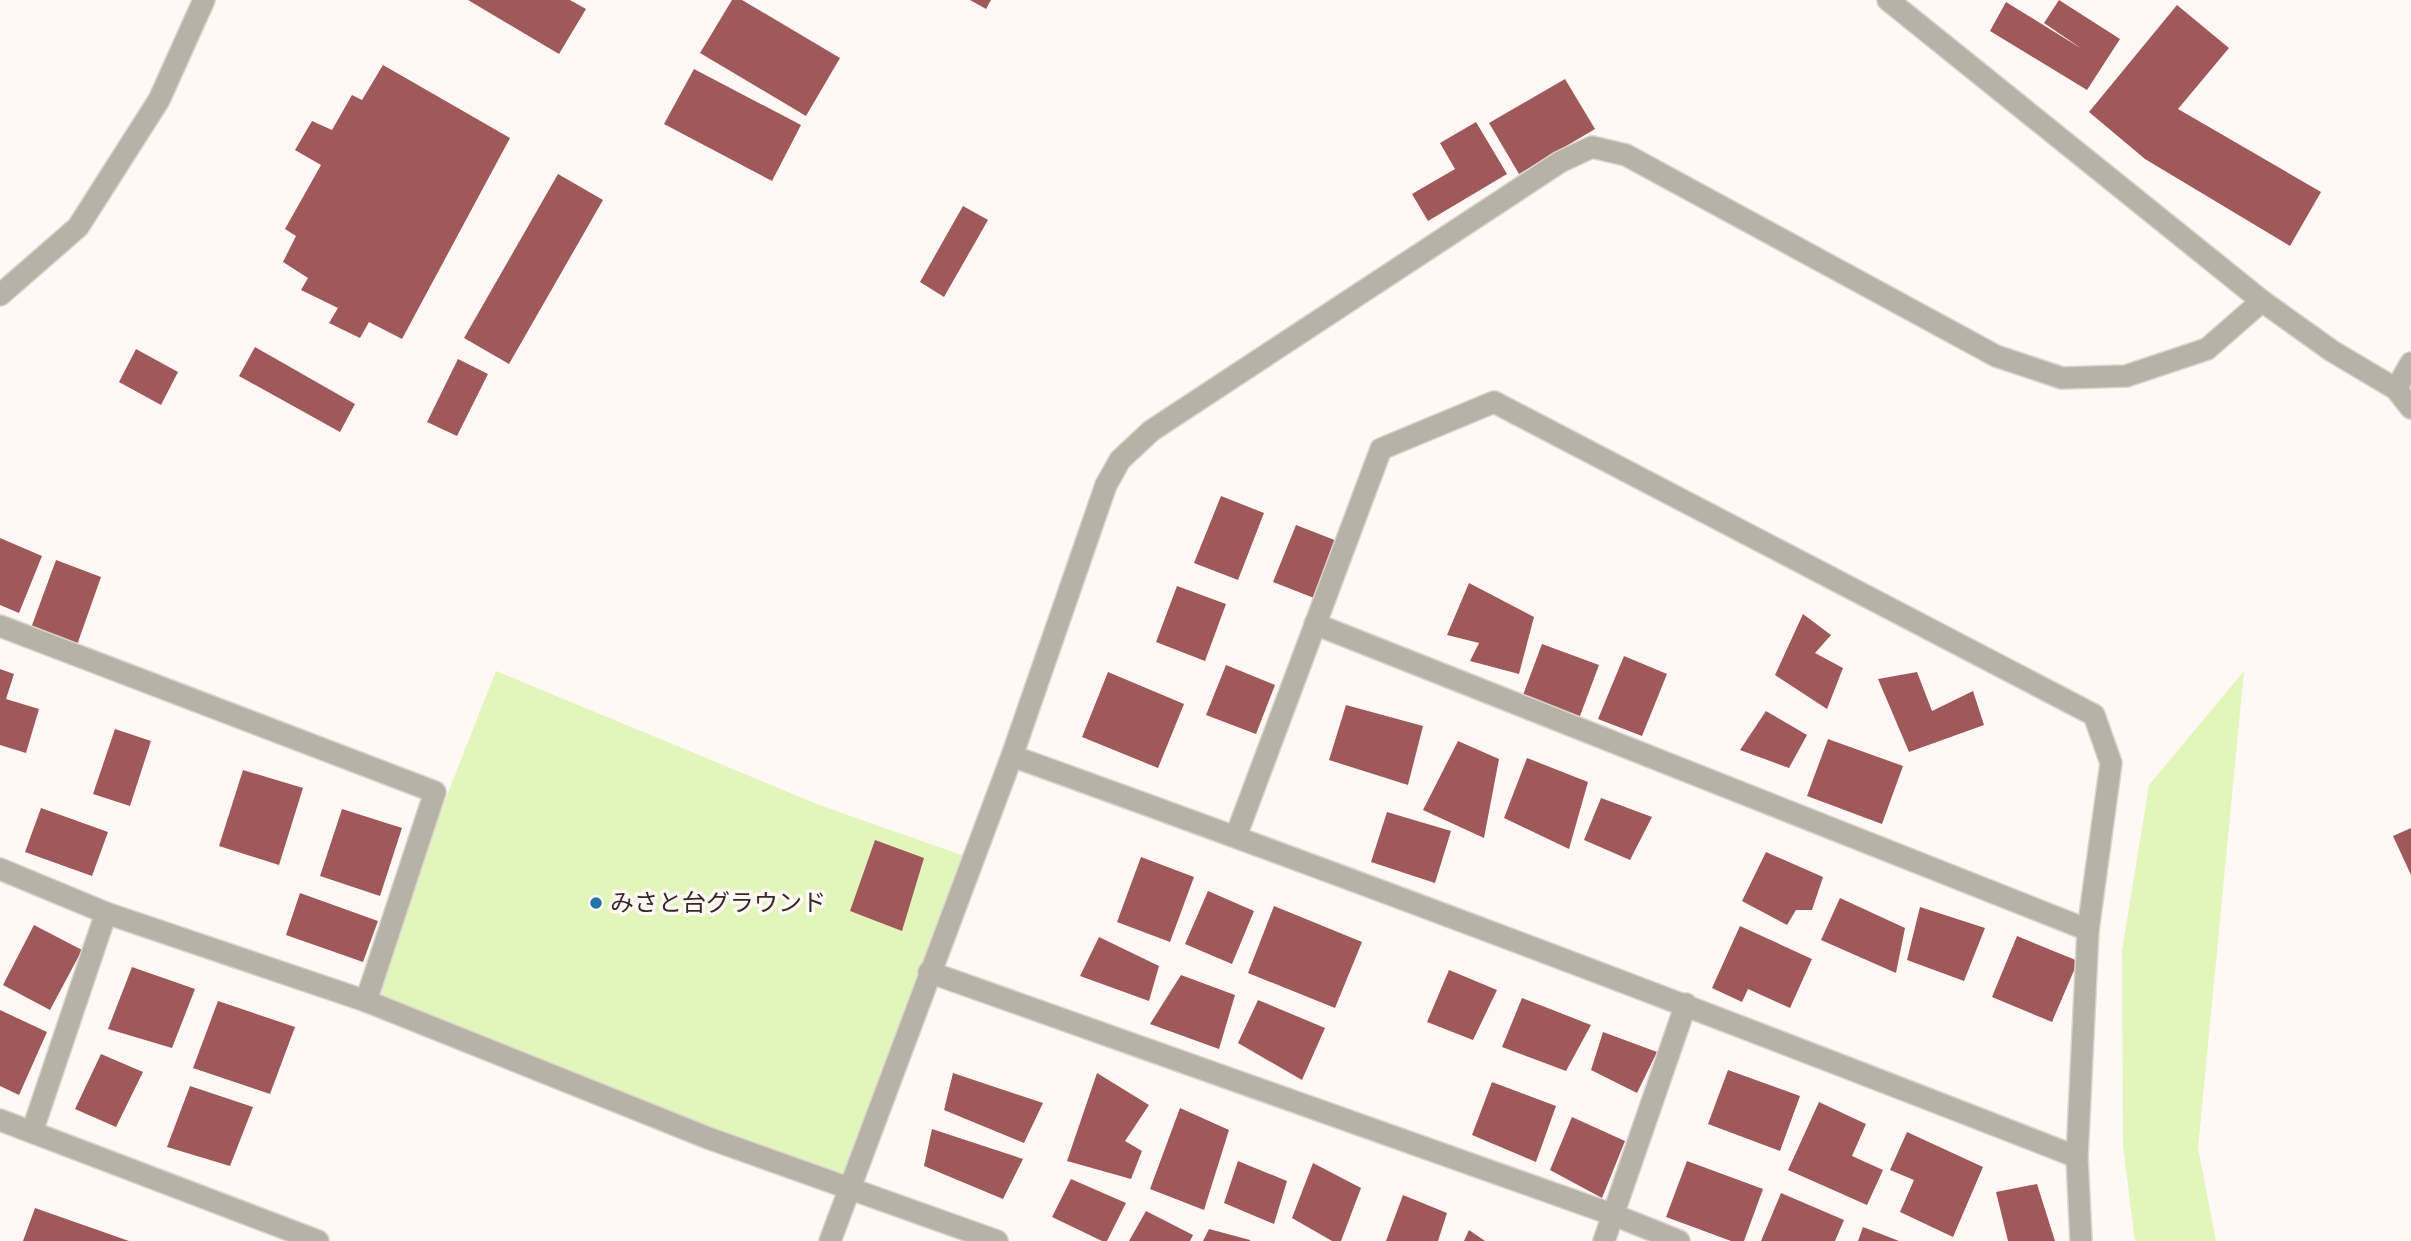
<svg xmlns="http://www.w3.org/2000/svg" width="2411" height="1241" font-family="'Zilla Slab','Noto Sans JP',serif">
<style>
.green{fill:#e2f5ba}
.building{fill:#a0595b}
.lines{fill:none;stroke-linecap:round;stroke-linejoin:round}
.minor-casing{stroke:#dbd3cf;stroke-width:24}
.tertiary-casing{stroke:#dbd3cf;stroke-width:24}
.minor{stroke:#b7b2a5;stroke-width:21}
.tertiary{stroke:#b7b2a5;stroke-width:21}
.poi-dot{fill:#2275a6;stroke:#fff8f4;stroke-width:2.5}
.labels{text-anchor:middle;stroke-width:7;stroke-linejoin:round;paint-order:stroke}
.poi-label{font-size:24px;fill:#362b24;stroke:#fff8f4;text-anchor:start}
</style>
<rect width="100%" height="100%" fill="#fff8f4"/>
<g class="green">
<path d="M496,671L822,806L973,859L849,1190L366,1001Z"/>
<path d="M2244,671L2198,1148L2216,1241H2135L2123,1146L2122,951L2149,785Z"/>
</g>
<g class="building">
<path d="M468,0H570L586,9L559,54Z"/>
<path d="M732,0H742L840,58L806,116L700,53Z"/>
<path d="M970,0H991L986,9Z"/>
<path d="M2059,0L2120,39L2087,90L1990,31L2006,2L2082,49L2044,23Z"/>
<path d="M2177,5L2229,48L2178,109L2321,192L2290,246L2145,159L2089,112Z"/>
<path d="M383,65L510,138L402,339L369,322L360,338L329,323L338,308L301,290L308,278L283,262L296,236L285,229L321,165L295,150L312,121L332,130L352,95L362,100Z"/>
<path d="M694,69L801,125L772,181L664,124Z"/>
<path d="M1565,79L1595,129L1519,174L1489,123Z"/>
<path d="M1476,122L1507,174L1428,221L1412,194L1455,169L1440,143Z"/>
<path d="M558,174L603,200L509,364L464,338Z"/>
<path d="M963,206L988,220L944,297L920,282Z"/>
<path d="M255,347L355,404L340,432L239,376Z"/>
<path d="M136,349L178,372L161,405L119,382Z"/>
<path d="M458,359L488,374L457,436L427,422Z"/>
<path d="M1221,496L1264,513L1238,580L1194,563Z"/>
<path d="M1296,525L1337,541L1314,598L1273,582Z"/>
<path d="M0,538L42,556L19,613L0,605Z"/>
<path d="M56,560L101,577L77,645L31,628Z"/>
<path d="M1469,583L1534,617L1519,674L1470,661L1479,643L1447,635Z"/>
<path d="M1177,586L1226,604L1205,661L1156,642Z"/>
<path d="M1803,614L1831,635L1815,653L1843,668L1827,709L1775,675Z"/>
<path d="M1542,644L1599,665L1577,724L1520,703Z"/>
<path d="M1624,656L1667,674L1642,736L1598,719Z"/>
<path d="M1226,665L1275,685L1256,734L1206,715Z"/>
<path d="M0,669L14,674L6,699L39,709L26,753L0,745Z"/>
<path d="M1108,672L1184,704L1158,768L1082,737Z"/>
<path d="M1917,672L1932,711L1973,691L1984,725L1909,752L1878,679Z"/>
<path d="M1346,705L1423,726L1408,785L1329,760Z"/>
<path d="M1766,711L1807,735L1789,768L1740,750Z"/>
<path d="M115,729L151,741L130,806L93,794Z"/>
<path d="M1828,739L1903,766L1882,824L1807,796Z"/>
<path d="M1458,741L1499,759L1484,838L1423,810Z"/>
<path d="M1527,758L1588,782L1569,849L1504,818Z"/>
<path d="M243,770L303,788L279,865L219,846Z"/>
<path d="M1601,798L1652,817L1630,860L1584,840Z"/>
<path d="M41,808L108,832L92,876L25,852Z"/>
<path d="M342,809L402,828L380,896L320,876Z"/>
<path d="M1387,812L1451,831L1435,883L1371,862Z"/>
<path d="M2411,828V875L2393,836Z"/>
<path d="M875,840L924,858L902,931L850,911Z"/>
<path d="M1766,852L1823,877L1812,910H1796L1787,925L1742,901Z"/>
<path d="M1141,857L1194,877L1170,942L1117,922Z"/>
<path d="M1208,891L1254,911L1232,964L1185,944Z"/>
<path d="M300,893L378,921L363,962L286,935Z"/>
<path d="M1840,898L1905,928L1896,973L1821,940Z"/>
<path d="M1274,906L1362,942L1335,1008L1248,973Z"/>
<path d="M1920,907L1985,928L1964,981L1907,960Z"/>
<path d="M34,925L82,950L50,1010L3,985Z"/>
<path d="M1740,926L1812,959L1790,1008L1748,989L1742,1002L1712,988Z"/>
<path d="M2017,936L2078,961L2052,1022L1992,997Z"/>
<path d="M1099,937L1159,966L1149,1001L1080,976Z"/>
<path d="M132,967L195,989L172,1048L108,1029Z"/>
<path d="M1449,970L1497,990L1473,1040L1427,1022Z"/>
<path d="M1181,975L1235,995L1219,1049L1150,1024Z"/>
<path d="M1522,998L1591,1025L1566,1071L1502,1047Z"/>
<path d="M1258,1000L1325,1028L1302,1080L1238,1043Z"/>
<path d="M218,1001L295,1027L270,1094L193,1068Z"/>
<path d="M0,1010L47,1032L19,1095L0,1086Z"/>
<path d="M1603,1032L1657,1052L1637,1093L1591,1070Z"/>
<path d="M101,1054L143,1072L116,1127L75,1109Z"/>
<path d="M1728,1070L1800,1096L1780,1151L1708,1124Z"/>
<path d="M953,1073L1043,1103L1024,1143L944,1110Z"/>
<path d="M1097,1073L1149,1105L1125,1141L1142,1151L1131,1179L1067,1161Z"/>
<path d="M1492,1082L1556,1106L1536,1162L1472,1135Z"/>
<path d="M190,1086L253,1107L230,1166L167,1147Z"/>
<path d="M1819,1102L1866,1124L1852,1156L1883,1170L1867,1205L1788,1170Z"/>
<path d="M1180,1108L1229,1130L1204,1210L1150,1189Z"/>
<path d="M1572,1117L1625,1141L1602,1198L1550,1170Z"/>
<path d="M932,1129L1023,1159L1003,1199L924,1166Z"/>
<path d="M1907,1132L1983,1167L1953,1237L1900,1212L1914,1180L1890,1170Z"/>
<path d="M1238,1161L1287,1181L1274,1224L1224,1203Z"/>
<path d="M1687,1161L1763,1189L1744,1241H1731L1666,1217Z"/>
<path d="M1313,1163L1361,1188L1341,1241H1332L1292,1218Z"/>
<path d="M1071,1179L1126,1203L1107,1241H1102L1052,1217Z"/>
<path d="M2037,1184L2055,1241H2008L1996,1192Z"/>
<path d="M1781,1193L1844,1220L1835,1241H1761Z"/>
<path d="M1403,1195L1447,1213L1438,1241H1386Z"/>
<path d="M35,1208L129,1241H23Z"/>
<path d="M1146,1211L1193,1235L1190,1241H1129Z"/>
<path d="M1863,1227L1899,1241H1858Z"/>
<path d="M1209,1229L1250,1240V1241H1203Z"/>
<path d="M1469,1230L1485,1241H1464Z"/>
</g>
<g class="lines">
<g class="minor-casing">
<g id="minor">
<path d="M2396,389L2411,363"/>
<path d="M1315,624L2088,930"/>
<path d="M0,626L435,792L366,1001"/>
<path d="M1012,756C1369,884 1724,1019 2077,1157"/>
<path d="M1236,836L1381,449L1494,402L2094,715L2111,763L2088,930L2077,1157L2081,1241"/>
<path d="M0,869L106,913L366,1001L708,1138L997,1241"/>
<path d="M929,972L1614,1215L1679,1241"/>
<path d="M32,1132L106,913"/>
<path d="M830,1241L1012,756L1106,485L1120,460L1151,431L1560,162L1592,147L1626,155L1996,356L2062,378L2126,376L2207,349L2262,301L2332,351L2396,389L2411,408"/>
<path d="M1604,1241L1686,1004"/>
</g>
</g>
<g class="tertiary-casing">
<g id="tertiary">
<path d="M1888,0L2262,301"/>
<path d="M0,295L78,227L159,100L204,0"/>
<path d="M0,1120L318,1241"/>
</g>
</g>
<use href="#minor" class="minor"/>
<use href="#tertiary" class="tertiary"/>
</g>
<circle class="poi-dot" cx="596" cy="903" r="7"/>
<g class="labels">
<g class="poi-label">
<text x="610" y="911">みさと台グラウンド</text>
</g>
</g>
</svg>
